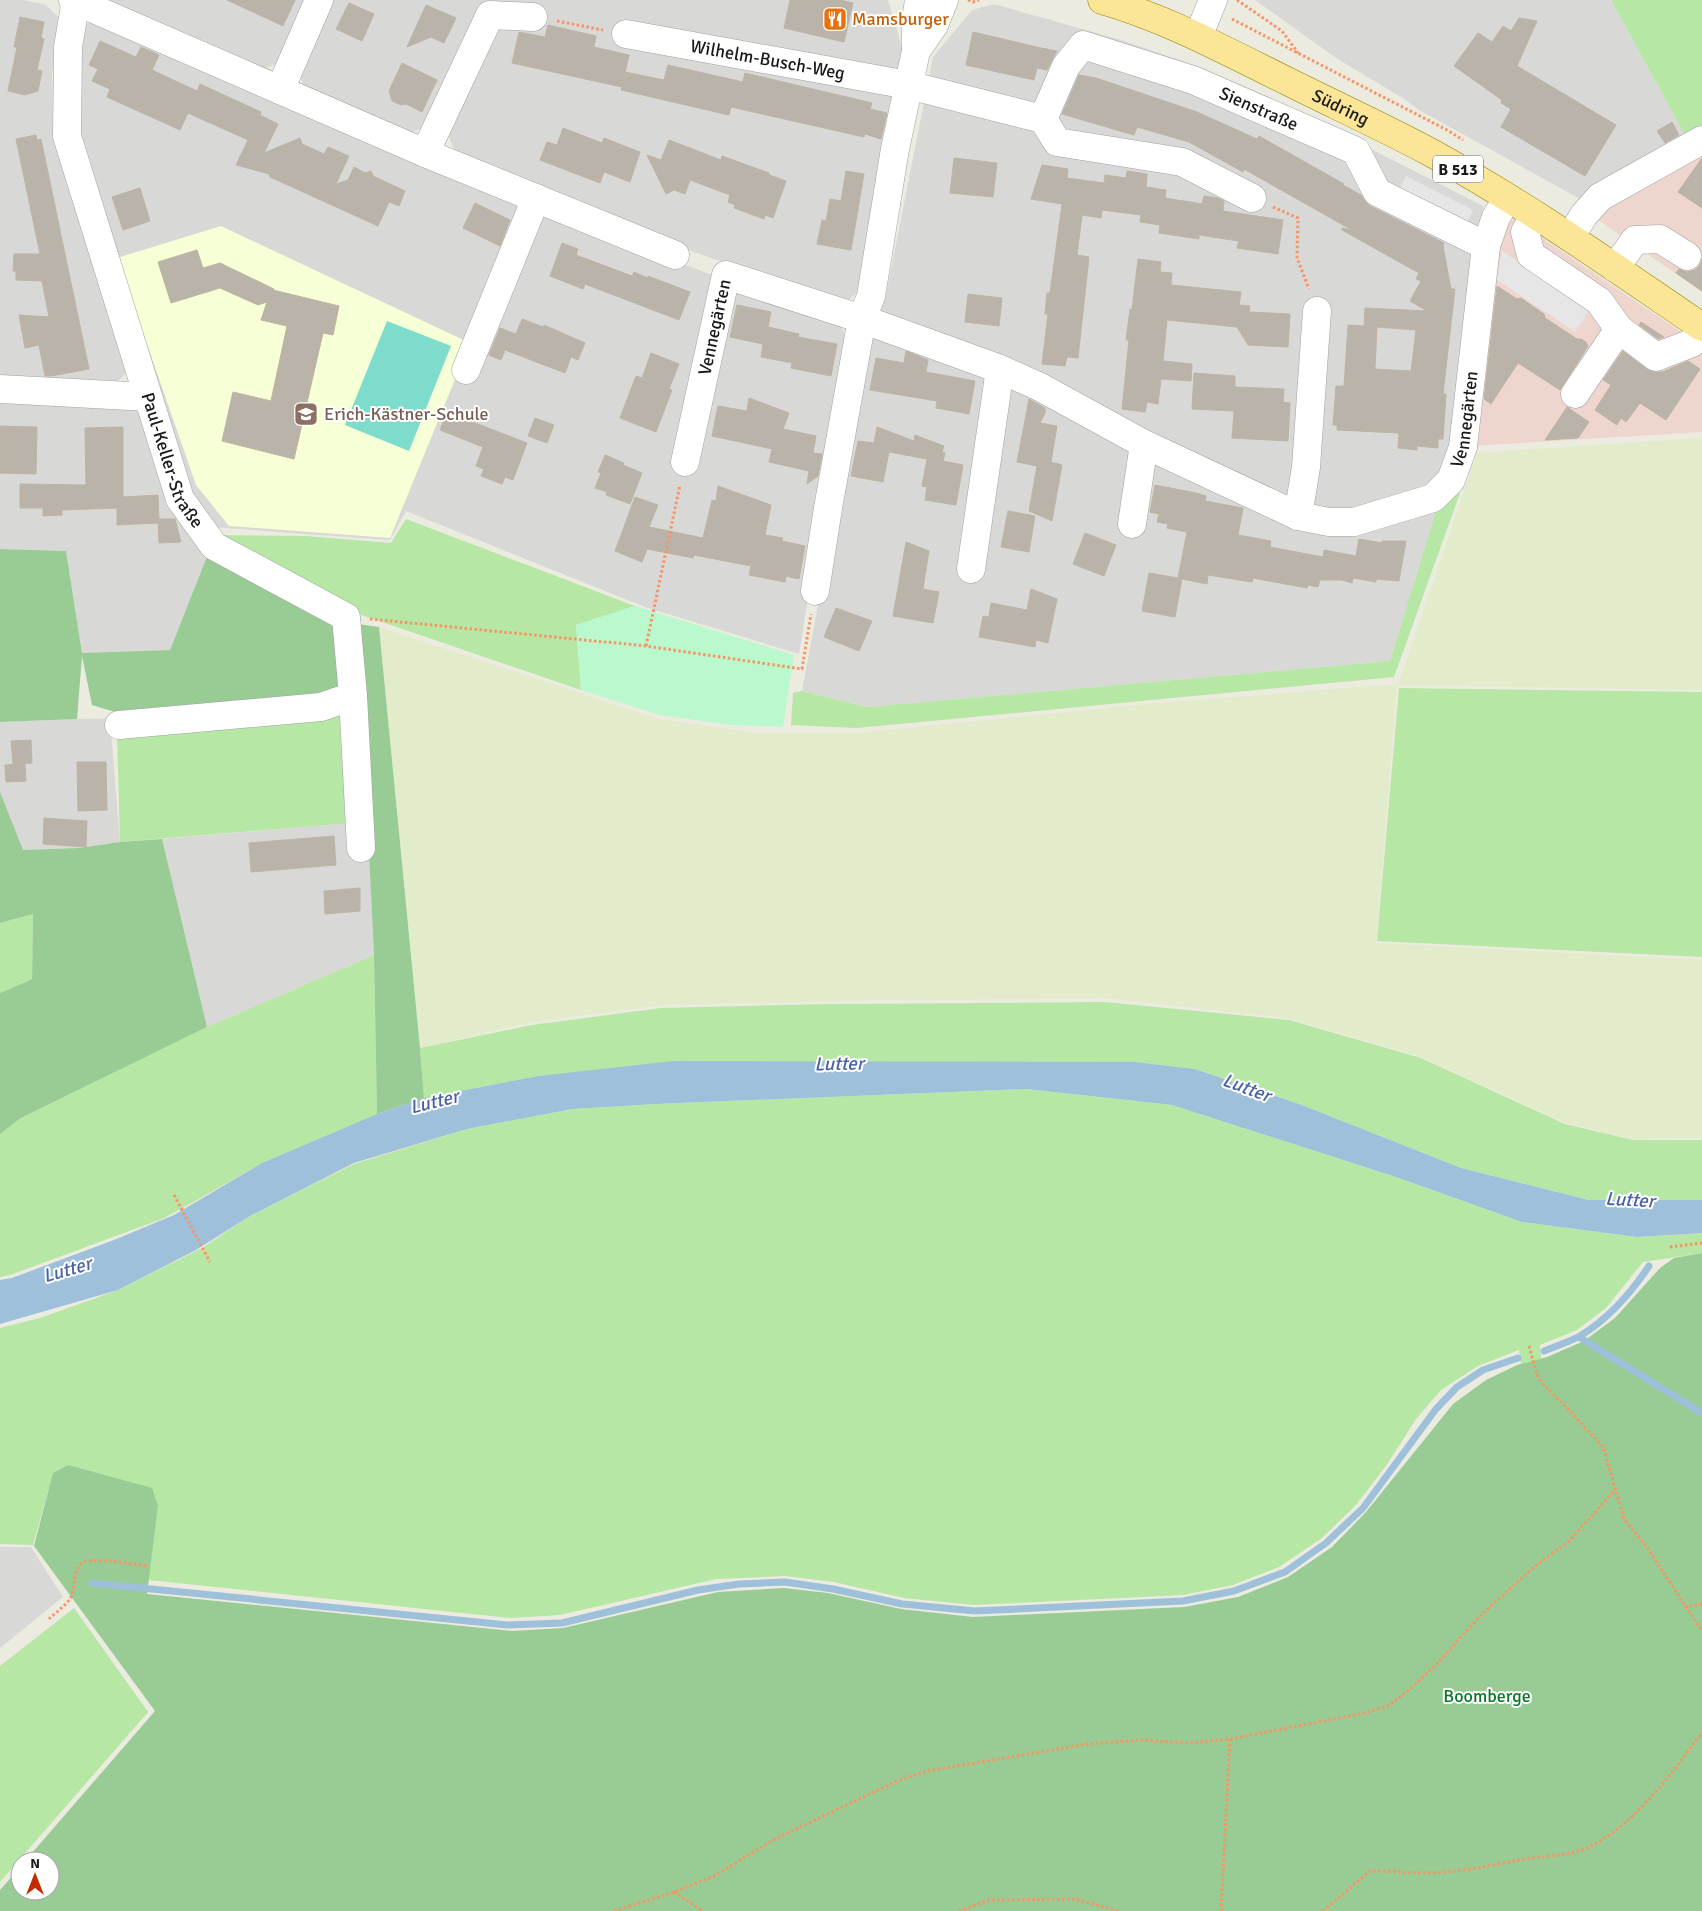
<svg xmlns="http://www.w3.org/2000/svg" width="1702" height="1911" font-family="Signika,sans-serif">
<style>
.residential{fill:#d8d8d7}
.commercial{fill:#eed6ce}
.education{fill:#f6ffd6}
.farmland{fill:#e2ecca}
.grass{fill:#b7e7a4}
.forest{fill:#98cc94}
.park{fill:#baf8cd}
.pitch{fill:#7ddccc}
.parking{fill:#e6e6e6}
.water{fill:#9fc0da}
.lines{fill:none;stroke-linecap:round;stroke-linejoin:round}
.stream{stroke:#9fc0da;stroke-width:7}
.building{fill:#b9b3a9;stroke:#beb4a2;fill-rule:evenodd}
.minor-casing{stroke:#a1a1a1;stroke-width:29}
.major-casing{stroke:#908001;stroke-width:29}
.path{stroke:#f89464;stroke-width:3;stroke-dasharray:2.5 2.5;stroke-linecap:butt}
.minor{stroke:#fff;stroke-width:28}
.major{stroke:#fbe596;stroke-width:28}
.labels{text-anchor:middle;stroke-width:4;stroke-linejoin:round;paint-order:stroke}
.shield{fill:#fff;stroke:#5f5f5f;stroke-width:1}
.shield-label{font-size:16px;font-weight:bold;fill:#1a1a1a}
.food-label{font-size:18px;fill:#c56008;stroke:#fff;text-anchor:start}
.street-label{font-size:18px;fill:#1a1a1a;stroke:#fff}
.education-label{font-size:18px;fill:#785e54;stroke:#fff;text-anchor:start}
.park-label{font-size:18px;fill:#0b752b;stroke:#fff}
.water-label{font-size:19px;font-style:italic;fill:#4963a8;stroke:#fff}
</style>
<rect width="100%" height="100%" fill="#ecebe0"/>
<g class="residential">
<path d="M0,0H24L46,5L58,17L52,76L55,125L126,358L125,374L111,388L0,381Z"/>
<path d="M98,0H888L902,47L863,287L844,304L694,252L457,157L445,127L429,126L397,137L309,99L296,65L286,60L254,73Z"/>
<path d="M1255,0H1611L1686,137L1582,200L1419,110L1406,100L1336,58Z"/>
<path d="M994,4L1121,40L1197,66L1318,122L1483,206L1458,449L1460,493L1438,506L1390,661L867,707L802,691L866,346L886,295L933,57L972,10Z"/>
<path d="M97,19L451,175L840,324L849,343L799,654L645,607L406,511L390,540L210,527L189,489L78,139L82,27Z"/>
<path d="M0,401L134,408L149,422L208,554L170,650L82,653L66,551L0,549Z"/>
<path d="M135,718L111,731L120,842L79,848L22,850L0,792V722L77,719Z"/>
<path d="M367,799L374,955L207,1027L162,839L351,823Z"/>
<path d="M0,1547H31L63,1597L0,1648Z"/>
</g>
<g class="commercial">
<path d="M1702,151V292L1597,219L1607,204Z"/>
<path d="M1511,217L1702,346V432L1472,446L1492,250Z"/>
</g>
<path class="education" d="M221,226L470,343L390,538L229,526L196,485L117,258Z"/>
<g class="farmland">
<path d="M1702,438V690L1398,685L1477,453Z"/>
<path d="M379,627L658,719L755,733H858L1158,703L1397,684L1376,943L1702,960V1138L1632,1139L1566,1123L1421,1057L1288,1018L1105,998L832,1001L661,1005L532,1022L420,1048Z"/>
</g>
<g class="grass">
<path d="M1611,0H1702V128L1686,137Z"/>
<path d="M1460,493L1394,677L857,728L791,725L793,693L802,691L867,707L1390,661L1438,505Z"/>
<path d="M406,519L635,606L576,625L581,690L350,611L213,535L306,536L391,543Z"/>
<path d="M1399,688L1702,692V957L1377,941Z"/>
<path d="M348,711L351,823L120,842L117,732Z"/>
<path d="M33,914L32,979L0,993V923Z"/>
<path d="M374,955L377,1114L262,1163L181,1209L162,1219L10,1275L0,1277V1134L21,1118L207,1027Z"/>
<path d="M1105,1002L1289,1020L1421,1058L1565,1124L1633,1140H1702V1200H1589L1461,1168L1302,1105L1195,1069L1136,1062H875L538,1076L424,1098L420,1048L532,1025L661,1008L831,1004Z"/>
<path d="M1027,1089L1172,1105L1396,1177L1522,1222L1637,1237L1702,1233V1253L1643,1262L1606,1308L1577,1330L1540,1345L1541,1359L1521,1364L1519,1350L1478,1366L1441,1390L1416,1419L1388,1463L1356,1505L1322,1538L1279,1567L1233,1585L1183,1595L974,1605L904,1598L834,1582L785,1576L716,1579L560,1615L511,1618L148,1580L158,1506L68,1465L53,1474L33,1545L0,1544V1328L40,1318L118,1290L202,1248L250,1216L354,1164L467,1129L572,1109L655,1104Z"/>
<path d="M74,1608L148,1712L0,1882V1666Z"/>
</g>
<g class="forest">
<path d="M0,549L66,551L82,653L170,650L208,554L335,618L342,695L135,718L92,705L82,656L77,719L0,722Z"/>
<path d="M358,624L379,627L420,1048L424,1098L377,1114L374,955Z"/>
<path d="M0,792L23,850L79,848L120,842L162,839L207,1027L21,1118L0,1134V993L32,979L33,914L0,923Z"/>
<path d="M1702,1253V1911H0V1890L20,1867V1891H50V1861H25L155,1711L34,1546L53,1473L68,1465L152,1488L158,1506L147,1594L513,1631L563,1628L718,1592L784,1588L828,1593L901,1609L973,1617L1184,1607L1238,1597L1288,1577L1332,1547L1366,1512L1453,1404L1486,1380L1517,1365L1547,1357L1584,1341L1615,1318L1660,1268L1674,1258Z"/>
</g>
<path class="park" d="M635,606L794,655L783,727L732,725L660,715L581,690L576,625Z"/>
<path class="pitch" d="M387,321L451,346L409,451L345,425Z"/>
<g class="parking">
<path d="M1406,176L1473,210L1465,226L1398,192Z"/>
<path d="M1502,251L1589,310L1575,332L1497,280Z"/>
</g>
<path class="water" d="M674,1061L1136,1062L1195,1069L1302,1105L1461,1168L1589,1200H1702V1233L1637,1237L1522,1222L1396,1177L1172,1105L1027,1089L655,1104L572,1109L467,1129L354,1163L250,1216L196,1250L118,1290L0,1324V1280L12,1278L114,1240L174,1215L262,1163L377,1114L424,1098L538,1076Z"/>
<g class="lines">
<g class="stream">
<path d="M1579,1337L1702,1413"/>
<path d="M1544,1351C1556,1346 1569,1342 1580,1336C1608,1319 1631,1293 1649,1266"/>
<path d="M92,1583L507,1625L562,1623L698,1590L739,1584L785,1582L833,1589L902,1604L975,1611L1183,1601L1234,1591L1285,1572L1326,1543L1363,1508L1436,1409L1457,1387L1483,1370L1518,1358"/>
</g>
</g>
<g class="building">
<path d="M227,0H295L283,26Z"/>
<path d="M790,0H840L853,3L844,42L784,28Z"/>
<path d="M349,3L374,14L362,41L336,29Z"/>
<path d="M426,5L456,18L444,43L431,37L407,47Z"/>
<path d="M20,17L44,22L41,38L44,39L37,70L42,71L38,91L25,95L8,91L17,47H14Z"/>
<path d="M1519,18L1537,21L1517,66L1616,125L1585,176L1501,127L1511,109L1501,103L1502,100L1454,66L1478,33L1492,42L1503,26L1511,31Z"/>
<path d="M548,25L596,36L594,47L629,55L622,87L512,63L519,32L545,37Z"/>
<path d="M973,32L1041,48L1057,51L1047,70L1037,68L1034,80L966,65Z"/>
<path d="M100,41L136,57L141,47L159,55L152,70L197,91L200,84L261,112L260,115L278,124L264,153L300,138L302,144L324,154L328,147L349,156L336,184L348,180L354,167L365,173L371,171L373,176L405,191L399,206L389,202L378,226L270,177L269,174L236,165L248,140L188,113L180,130L107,97L110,89L92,81L98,69L89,65Z"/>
<path d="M402,63L437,80L422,112L406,104L401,105L392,101L389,91Z"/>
<path d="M668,65L743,82L745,73L872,103L870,109L887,113L881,139L865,134L864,137L731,107L729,115L621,90L625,72L664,80Z"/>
<path d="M1079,75L1096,78L1197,112L1257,139L1259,136L1344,184L1343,185L1361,195L1370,206L1444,243L1443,246L1451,289H1455L1443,394H1446L1443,439H1438V448L1417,446V450L1398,448L1399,433L1337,430V425H1333L1336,386H1344L1348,325L1364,326L1365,308L1427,311L1410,301L1421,281L1416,279L1419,273L1342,230V228L1352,230L1244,169L1243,172L1189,142L1137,127L1134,135L1062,114ZM1377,327L1416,330L1411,371L1375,369Z"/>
<path d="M1672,122L1679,135L1665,143L1657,131Z"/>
<path d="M563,128L602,143L604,138L640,152L630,182L604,172L600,183L540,160L547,142L557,145Z"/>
<path d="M36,135L37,140L41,139L89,369L51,376H45L39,345L25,348L19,315L49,317L42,281L16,280V271H13L14,254H40L16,139Z"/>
<path d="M669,140L721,160L722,156L769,173V175L786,181L773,218L765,215L764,219L734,208L735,205L728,202L730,195L690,180L685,194L674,190L666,194L647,155L661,160Z"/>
<path d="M954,158L997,163L993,197L950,193Z"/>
<path d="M1702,158V208L1678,192Z"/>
<path d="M1042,165L1068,169L1067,178L1104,183L1105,175L1126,178L1127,171L1147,174L1146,187L1166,190L1165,198L1202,204L1204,196L1218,198L1224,201L1223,211L1283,220L1278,254L1237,248L1239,241L1199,235V239L1159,233L1160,225L1140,222L1141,215L1102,210L1101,218L1082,215L1077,255L1089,257L1078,358L1067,357L1065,366L1042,364L1048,314H1045L1047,293H1050L1062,204L1031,199Z"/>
<path d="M846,171L864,174L851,250L817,244L822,220L826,221L830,199L841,201Z"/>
<path d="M140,188L150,221L123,230L112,197Z"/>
<path d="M475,203L510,220L500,246L463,228Z"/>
<path d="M562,243L578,249L576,255L632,276L634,272L648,278V276L690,292L679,320L585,284L583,289L550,276Z"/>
<path d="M197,250L203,268L220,263L274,289L273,290L339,306L333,335L323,333L294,459L222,441L233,392L271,401L287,326L261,320L267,302L258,305L220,288L171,303L158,262Z"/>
<path d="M1138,259L1161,262L1160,272L1172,273L1171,285L1241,292L1239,305L1250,306L1249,312L1290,314L1288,347L1248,345L1237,327L1167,320L1163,361L1192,364L1191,381L1161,379L1158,404L1147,402L1145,412L1122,409L1129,340H1126L1130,309L1132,310Z"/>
<path d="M1702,259V291L1676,273L1679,269L1687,272L1695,270L1700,265Z"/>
<path d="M1497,286L1517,299L1521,298L1544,314L1545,318L1577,339H1581L1586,342L1588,346L1560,390L1518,363L1491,404L1484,399Z"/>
<path d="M968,294L1002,298L999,326L965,322Z"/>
<path d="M737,305L771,312L768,327L799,334L798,337L837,344L831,376L791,368L792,363L761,357L763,344L730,337Z"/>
<path d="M522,319L543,327L544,325L585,343L578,360L571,357L565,373L505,350L501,360L489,355L500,328L516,334Z"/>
<path d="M1641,322L1664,337L1658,339L1639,325Z"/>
<path d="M906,351L928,360L926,372L975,381L969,414L936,408L937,401L870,390L876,358L904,363Z"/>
<path d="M1623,351L1647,369L1653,372H1662L1688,361L1700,369L1666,420L1640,403L1626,422L1621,418L1617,425L1595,410L1611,385L1603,380Z"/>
<path d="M651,353L679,364L669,389L672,390L656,432L620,418L636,376L642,378Z"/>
<path d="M1194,373L1235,376V387L1284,389L1283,402L1290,403L1288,441L1232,438L1234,411L1192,409Z"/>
<path d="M749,398L789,413L783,429L816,436L813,453L822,454L818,476L807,484L809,471L769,462L772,449L712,436L718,406L747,411Z"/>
<path d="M1029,399L1045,408V413L1040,423L1057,426L1051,462L1062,465L1052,521L1029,511L1037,466L1017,462Z"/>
<path d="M1567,407L1589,422L1578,438L1545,440Z"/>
<path d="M447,412L527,443L513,480L505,477L502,484L481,476L484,469L476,466L483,447L440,430Z"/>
<path d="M535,418L554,425L547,443L528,436Z"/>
<path d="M0,426L37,427L36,474L0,473Z"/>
<path d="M123,427V497L158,495L159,519H175L181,542L159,543L158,523L117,525V508L62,510V515L43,516V508H20V484L86,485L85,428Z"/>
<path d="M877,427L914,441L915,435L944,446L942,452L945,453L943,461L963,465L956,505L925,500L927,487L922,486L927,459L889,452L883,482L851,476L858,441L874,443Z"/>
<path d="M605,455L624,463L623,465L642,473L630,504L606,495L607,492L595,488L601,473L598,472Z"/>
<path d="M1155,485L1196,493L1206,496L1205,501L1243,508L1238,535L1271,541L1270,547L1323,557L1324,550L1356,556L1359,539L1382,543V541H1406L1399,581L1376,579V582L1353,578L1352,583L1342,580H1320L1318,587L1308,585L1307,588L1253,578L1252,582L1208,575L1207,584L1182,579L1175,617L1142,611L1149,573L1178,578L1187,532L1167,528L1168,524L1157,522L1159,514L1150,512Z"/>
<path d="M718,486L771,505L765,535L783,538L782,541L805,546L799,579L786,576L785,582L749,575L751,566L694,555L693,558L647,549L642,562L615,551L635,497L658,505L649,527L703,538L712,500L716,501Z"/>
<path d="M1008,511L1035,516L1029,552L1001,547Z"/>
<path d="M1085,533L1116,545L1104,576L1073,564Z"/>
<path d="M906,542L929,551L923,589L939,592L933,623L893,616Z"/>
<path d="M1031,589L1057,599L1048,643L1036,640L1035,647L979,637L983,616L989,617L991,603L1027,610Z"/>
<path d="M836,608L872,621L859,651L824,637Z"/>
<path d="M31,740L32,763L13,764L11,741Z"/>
<path d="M77,762H106L107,810L78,811Z"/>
<path d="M25,764L26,781L6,782L5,765Z"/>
<path d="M44,818L87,821L86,847L43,844Z"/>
<path d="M334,836L336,865L251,872L249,843Z"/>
<path d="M360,888V911L325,914L324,891Z"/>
</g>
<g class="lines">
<g class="minor-casing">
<g id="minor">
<path d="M73,0L425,153L675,255"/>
<path id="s1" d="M76,0L68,47L67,136L180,499L214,546L346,617L353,696L361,848"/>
<path id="s2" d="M626,34L908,85L1043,119L1057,142L1182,162L1252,198"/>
<path d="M1198,37L1213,0"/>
<path d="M916,51L934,25L944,0"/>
<path d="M280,90L319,0"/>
<path id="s3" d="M1043,119L1066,66L1083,45L1193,80L1356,151L1377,192L1486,246"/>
<path d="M425,153L490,15L533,17"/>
<path d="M1535,215L1525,232L1531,255L1599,301L1619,329L1656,357L1692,343L1702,329"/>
<path d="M1570,237L1584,215L1600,197L1702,140"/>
<path d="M1615,268L1635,240L1660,239L1687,256"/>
<path d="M466,370L536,198"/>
<path d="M0,389L148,397"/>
<path d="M1575,394L1619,329"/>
<path id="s4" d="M685,462L726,275L862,319L1000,369L1040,387L1144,444L1298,516L1329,522H1354L1433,498L1451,480L1463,447L1486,246L1496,217L1508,198"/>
<path d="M1298,516L1306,467L1317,311"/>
<path d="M1132,524L1144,444"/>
<path d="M971,569L1000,369"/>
<path d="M815,591L828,508L862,319L871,296L895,149L916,51V20L919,0"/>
<path d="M119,725L321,707L353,696"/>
</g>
</g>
<g class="major-casing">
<g id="major">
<path id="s5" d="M1102,0C1168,19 1228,52 1289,82C1335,105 1383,127 1428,151C1524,203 1612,266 1702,327"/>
</g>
</g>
<g class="path">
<path d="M968,0L973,2L979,0"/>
<path d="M1237,0L1282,31L1298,53"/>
<path d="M1232,19L1447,130L1463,140"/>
<path d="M557,21L603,30"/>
<path d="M1273,207L1298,218L1297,258L1309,289"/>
<path d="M370,619L646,646L802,669L811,614"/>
<path d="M646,646L680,485"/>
<path d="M174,1195L210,1262"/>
<path d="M1670,1247L1702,1243"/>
<path d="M1529,1346L1536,1372L1541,1382L1569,1410L1603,1447L1624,1519L1648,1549L1702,1631"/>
<path d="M1685,1607L1702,1604"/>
<path d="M49,1619C56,1612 66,1606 71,1597C76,1586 72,1568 84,1562C95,1557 136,1565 149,1566"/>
<path d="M674,1892L703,1911"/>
<path d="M614,1911L674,1892L714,1876L775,1839L897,1781L927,1771L1087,1744L1142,1740L1186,1743L1230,1739L1365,1713L1390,1705L1410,1689L1436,1665L1480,1616L1534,1567L1569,1541L1615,1490"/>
<path d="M959,1911L989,1900L1074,1899L1120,1911"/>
<path d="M1221,1911L1230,1739"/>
<path d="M1323,1911L1370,1871C1395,1871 1421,1874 1446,1872C1475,1870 1504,1862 1533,1858C1554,1855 1576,1855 1595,1844C1640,1818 1672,1773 1702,1732"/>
</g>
<use href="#minor" class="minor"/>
<use href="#major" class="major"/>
</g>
<defs>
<g id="restaurant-square" transform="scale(1.25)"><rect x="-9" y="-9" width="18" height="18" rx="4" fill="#e8710a" stroke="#fff"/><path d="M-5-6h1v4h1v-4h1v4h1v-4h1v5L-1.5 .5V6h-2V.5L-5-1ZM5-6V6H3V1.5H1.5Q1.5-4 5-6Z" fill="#fff"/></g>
<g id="school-square" transform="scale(1.25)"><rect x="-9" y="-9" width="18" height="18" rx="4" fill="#8d6e63" stroke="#fff"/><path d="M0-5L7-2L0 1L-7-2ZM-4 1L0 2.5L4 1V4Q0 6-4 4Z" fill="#fff"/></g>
</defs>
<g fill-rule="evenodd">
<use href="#restaurant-square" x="835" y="19"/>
<use href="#school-square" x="306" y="414"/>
</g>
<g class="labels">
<rect class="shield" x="1433" y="155.5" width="50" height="27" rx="4"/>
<g class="shield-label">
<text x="1458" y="175">B 513</text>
</g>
<g class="food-label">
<text x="852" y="25">Mamsburger</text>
</g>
<g class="street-label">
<text dy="6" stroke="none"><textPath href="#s2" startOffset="144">Wilhelm-Busch-Weg</textPath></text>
<text dy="6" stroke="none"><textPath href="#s5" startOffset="262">Südring</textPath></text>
<text dy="6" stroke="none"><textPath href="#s3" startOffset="272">Sienstraße</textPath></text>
<text dy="6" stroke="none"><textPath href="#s4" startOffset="138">Vennegärten</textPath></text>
<text dy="6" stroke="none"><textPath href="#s4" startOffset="1041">Vennegärten</textPath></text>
<text dy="6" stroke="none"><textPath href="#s1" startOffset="478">Paul-Keller-Straße</textPath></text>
</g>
<g class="education-label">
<text x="324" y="420">Erich-Kästner-Schule</text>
</g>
<g class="park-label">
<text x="1487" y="1702">Boomberge</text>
</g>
<g class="water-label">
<text transform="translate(839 1063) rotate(-1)" y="7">Lutter</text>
<text transform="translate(1247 1087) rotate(20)" y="7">Lutter</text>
<text transform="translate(434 1101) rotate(-14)" y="7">Lutter</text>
<text transform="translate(1630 1199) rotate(3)" y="7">Lutter</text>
<text transform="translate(67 1269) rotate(-16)" y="7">Lutter</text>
</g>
</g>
<g transform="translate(35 1876)"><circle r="24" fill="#ffffff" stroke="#a3a3a3"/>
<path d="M0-4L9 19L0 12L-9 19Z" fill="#c32c01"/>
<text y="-8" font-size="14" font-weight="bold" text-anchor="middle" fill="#1a1a1a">N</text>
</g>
</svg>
